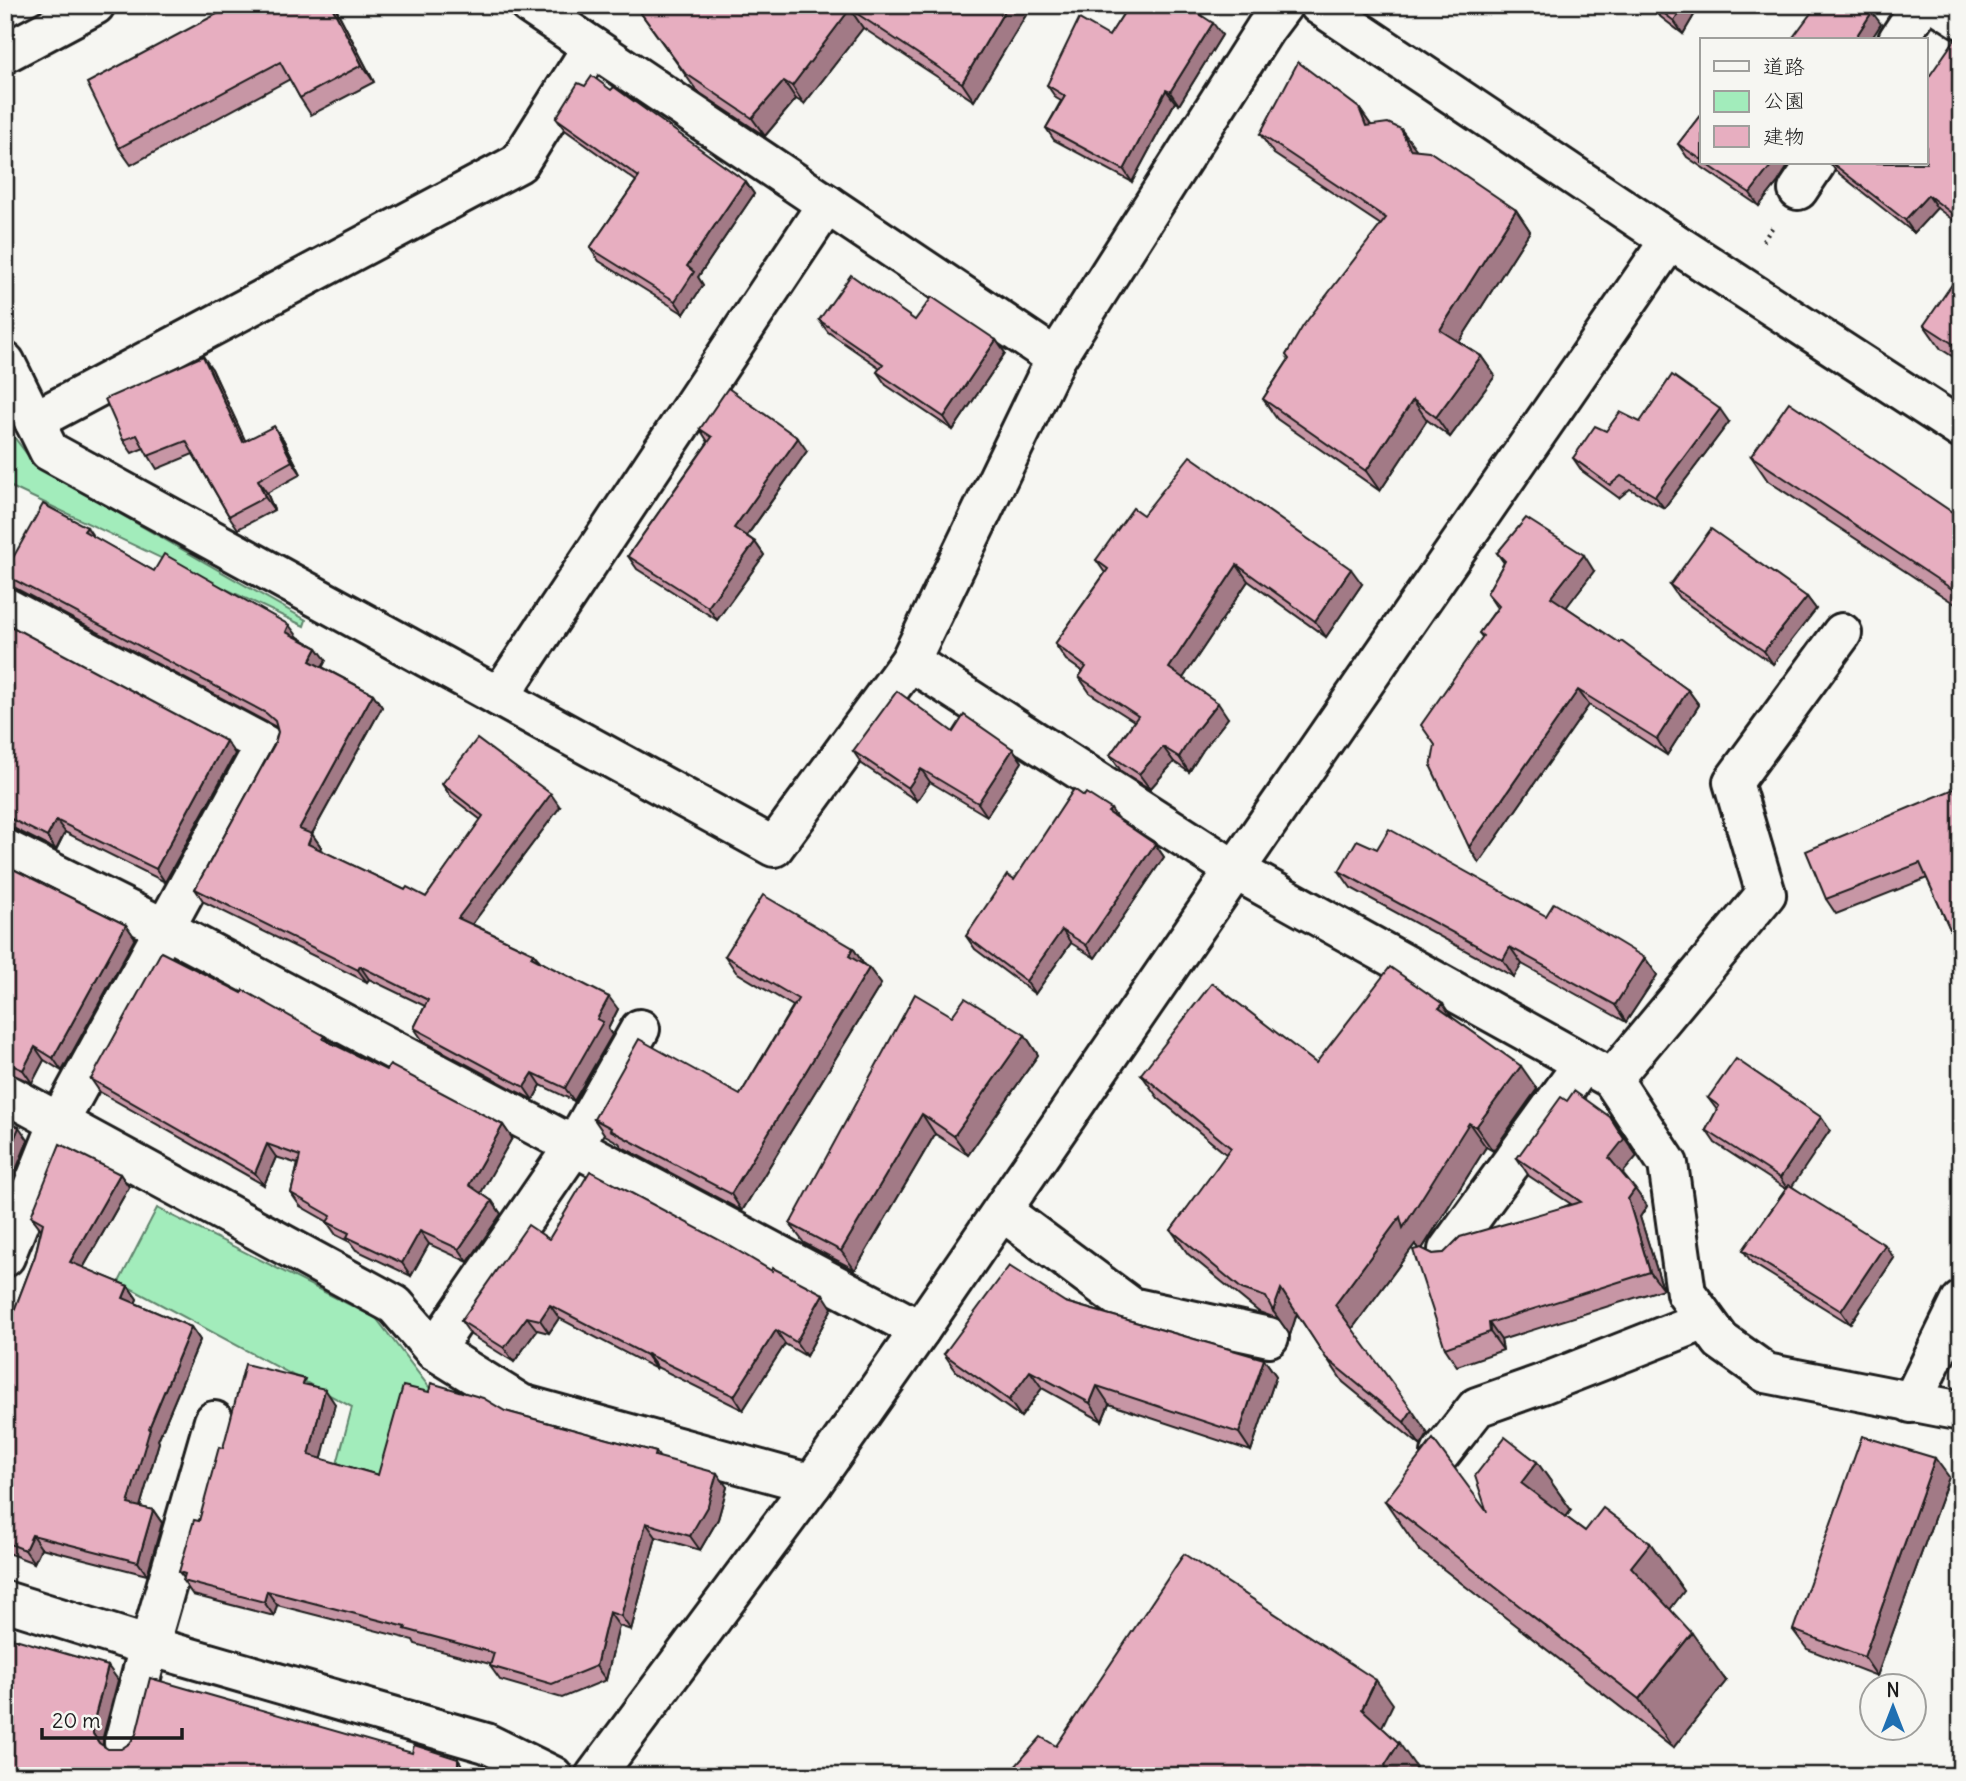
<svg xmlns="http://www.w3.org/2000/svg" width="1966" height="1781" font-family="Delius,'Klee One',sans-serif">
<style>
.green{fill:#a2ecbb;stroke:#5f846c;stroke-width:2}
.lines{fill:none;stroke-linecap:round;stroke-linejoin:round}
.street-casing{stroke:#1c1c1c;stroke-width:44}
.secondary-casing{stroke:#1c1c1c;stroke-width:44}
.path{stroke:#1c1c1c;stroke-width:4.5;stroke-dasharray:2 5;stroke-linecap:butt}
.street{stroke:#f6f6f2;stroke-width:38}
.secondary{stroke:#f6f6f2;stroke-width:38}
.wall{fill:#c796a5;stroke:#1c1c1c;stroke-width:2}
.shaded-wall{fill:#a27a86;stroke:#1c1c1c;stroke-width:2}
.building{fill:#e7aec0;stroke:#1c1c1c;stroke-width:2}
</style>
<rect width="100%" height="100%" fill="#f6f6f2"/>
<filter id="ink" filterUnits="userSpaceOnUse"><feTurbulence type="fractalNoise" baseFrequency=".0143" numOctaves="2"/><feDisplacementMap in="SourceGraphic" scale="14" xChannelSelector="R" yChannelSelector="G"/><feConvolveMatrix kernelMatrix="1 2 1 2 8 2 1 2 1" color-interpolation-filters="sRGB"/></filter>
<g filter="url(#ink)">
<g class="green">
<path d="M5,425L36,466L306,620L304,626L5,484Z"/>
<path d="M157,1208L376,1318L432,1391L408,1489L336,1468L352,1407L119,1282Z"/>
</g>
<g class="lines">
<g class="street-casing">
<g id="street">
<path d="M530,5L1056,358"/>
<path d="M1939,5L1961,19"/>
<path d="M1898,40L1921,5"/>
<path d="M5,53L95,5"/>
<path d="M1798,190L1816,163"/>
<path d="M5,362L49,451L774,847L910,661L1056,358L1265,29L1283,5"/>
<path d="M34,421L519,163L592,47"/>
<path d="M5,607L265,745L59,1122L5,1257"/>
<path d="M910,661L1235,870L1612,1079L1668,1164L1686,1293L1721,1341L1766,1373L1961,1411"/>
<path d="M499,697L827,204"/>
<path d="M5,849L164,928L920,1330"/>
<path d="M1612,1079L1766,894L1733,782L1842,633"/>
<path d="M5,1093L395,1305L434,1350L521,1404L812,1484"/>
<path d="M1002,1211L1131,1307L1269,1337"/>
<path d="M1448,1250L1583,1064"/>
<path d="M434,1350L574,1146L640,1029"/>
<path d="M1911,1403L1961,1301"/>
<path d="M1441,1453L1477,1407L1542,1384L1705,1320"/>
<path d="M124,1742L149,1646L214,1421"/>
</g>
</g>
<g class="secondary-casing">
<g id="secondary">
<path d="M1319,5L1670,240L1961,429"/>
<path d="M5,1601L149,1646L486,1743L553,1776"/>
<path d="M595,1776L812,1484L920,1330L1235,870L1670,240"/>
</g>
</g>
<path class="path" d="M1763,241L1774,225"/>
<use href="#street" class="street"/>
<use href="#secondary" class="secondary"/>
</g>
<g class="wall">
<path d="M334,5L374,82L311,115L300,98L290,79L131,165L119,148Z"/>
<path d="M635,5H1032L974,101L863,28L804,104L796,99L765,136L697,91Z"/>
<path d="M1129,5H1200L1203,11L1201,15L1222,35L1179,105L1175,102L1132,182L1054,140L1046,128L1061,101L1056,98L1047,85L1109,36Z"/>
<path d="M1645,5H1700L1683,34Z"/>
<path d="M1961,36V226L1937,208L1914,233L1836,171L1830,163H1926Z"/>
<path d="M585,86L611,90L745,181L754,194L698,277L703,285L684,314L599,261L590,248L636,181L565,130L556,118Z"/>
<path d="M1359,108L1371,125L1416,150L1516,210L1530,231L1459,342L1481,356L1495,376L1450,437L1427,420L1380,491L1277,419L1263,399L1289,359L1286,355L1381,225L1274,154L1260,134Z"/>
<path d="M1702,113V163H1790L1778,182L1759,206L1687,157L1678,144Z"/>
<path d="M1961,283V362L1941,349L1924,325Z"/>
<path d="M819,320H915L996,340L1005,353L953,430L886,385L877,372L880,368L828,332Z"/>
<path d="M212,369L245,441L283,439L301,474L267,493L274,510L238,529L229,516L193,454L157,469L144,448L132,453L123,440Z"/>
<path d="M1640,422H1729L1664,508L1630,489L1619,498L1582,471L1573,458L1606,431Z"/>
<path d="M700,429L807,451L747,536L755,542L764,555L717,620L637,569L628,556L708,442Z"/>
<path d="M1751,456L1961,518V608L1768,481Z"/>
<path d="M1143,515L1362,584L1326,637L1248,581L1183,678L1228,718L1203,750L1189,772L1174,762L1150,789L1121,771L1110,755L1134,721L1090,693L1079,677L1083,672L1066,660L1055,644L1105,573L1096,560Z"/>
<path d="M94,537L154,571L298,637L317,648L326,660L322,667L373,694L382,707L312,834L321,847L320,850L405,890L426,897L481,820L451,797L442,784L560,807L472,924L533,953L540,961L618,1009L608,1029L612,1035L574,1101L541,1085L533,1100L423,1041L414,1028L425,1006L369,979L367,982L204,902L195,889L275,743L278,732L276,727L13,587L5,576V572Z"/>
<path d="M1497,553L1594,571L1566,607L1688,690L1699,705L1667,755L1589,705L1479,863L1482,637L1479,633L1497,608L1487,593L1504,563Z"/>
<path d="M1670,585L1807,597L1816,609L1773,664L1679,598Z"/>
<path d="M5,623L235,754L165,882L65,832L56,850L15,829L5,827Z"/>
<path d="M953,732L1013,749L1022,762L987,816L930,782L917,801L862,764L853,751Z"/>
<path d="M1961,786V948L1954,938L1927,878L1836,914L1826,899Z"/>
<path d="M1118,819L1155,844L1164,857L1095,958L1071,943L1035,994L975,949L966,936L1014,880Z"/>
<path d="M5,865L126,925L135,938L62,1071L44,1060L32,1083L5,1071Z"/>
<path d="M1339,871L1546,916L1645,958L1657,975L1626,1022L1522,964L1514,977L1351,888Z"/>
<path d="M853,948L864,965L869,968L881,984L742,1211L622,1147L619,1143L605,1135L594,1119L740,1095L793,1006L736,972L725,956Z"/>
<path d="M952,1016L1025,1035L1038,1055L968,1155L935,1134L855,1270L804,1243L790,1224Z"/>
<path d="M1452,1018L1537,1089L1493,1151L1486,1147L1422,1249L1433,1254L1444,1253L1571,1204L1529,1176L1517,1158L1637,1156L1622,1173L1635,1189L1647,1206L1640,1217L1663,1289L1501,1340L1503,1350L1457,1366L1445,1348L1418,1249L1415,1244L1352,1329L1428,1434L1421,1446L1343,1382L1297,1314L1290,1335L1279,1319L1259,1312L1188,1254L1171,1230L1227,1155L1158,1098L1141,1074L1316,1063Z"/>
<path d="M325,1036L329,1042L503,1125L512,1138L480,1193L492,1201L501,1214L468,1262L429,1244L411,1276L356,1250L350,1242L336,1235L327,1222H328L300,1206L291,1193L298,1164L276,1157L264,1185L100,1092L91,1079Z"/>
<path d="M1708,1098L1830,1130L1791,1186L1894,1258L1850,1324L1752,1263L1743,1250L1786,1189L1715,1143L1706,1130L1717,1110Z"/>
<path d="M120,1174L129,1187L83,1268L128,1286L137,1299L135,1303L191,1327L200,1340L158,1440L159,1442L140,1507L153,1510L162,1523L147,1575L41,1548L34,1563L5,1552V1324H9L35,1256L41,1229L31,1216Z"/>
<path d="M549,1239L832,1308L806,1356L785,1344L743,1410L657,1367L656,1369L559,1318L549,1333L537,1330L514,1362L471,1335L461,1321Z"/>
<path d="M1065,1302L1264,1359L1276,1376L1251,1451L1109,1404L1102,1421L1042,1388L1021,1417L956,1371L944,1354Z"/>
<path d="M309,1385L335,1404L321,1459L378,1475L505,1411L656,1452L660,1458L727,1487L718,1519L700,1550L656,1537L631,1630L619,1626L606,1680L562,1698L500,1680L490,1666V1664L415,1644L413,1640L277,1605L274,1616L193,1595L183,1581L184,1578L179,1572L199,1521L223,1448Z"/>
<path d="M1537,1462L1571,1510L1566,1517L1585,1531L1650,1543L1684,1591L1670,1609L1726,1681L1673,1748L1419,1550L1385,1501L1487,1512Z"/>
<path d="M1949,1477L1877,1676L1807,1649L1793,1630Z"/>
</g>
<g class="shaded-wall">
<path d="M331,5H334L374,82L362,65Z"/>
<path d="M1008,5H1032L974,101L962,83Z"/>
<path d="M1192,5H1200L1203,11L1199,21L1190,8Z"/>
<path d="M1683,5H1700L1683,34L1674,21Z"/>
<path d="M850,9L863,28L804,104L792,86Z"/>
<path d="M1872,12L1881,24L1871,40H1854Z"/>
<path d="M1213,23L1222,35L1179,105L1170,92Z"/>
<path d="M784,81L796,99L765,136L752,118Z"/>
<path d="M1166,90L1175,102L1132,182L1124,170Z"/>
<path d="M1359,108L1373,128L1366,126Z"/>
<path d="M1401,129L1416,149L1424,170L1410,149Z"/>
<path d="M1773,163H1790L1778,182L1759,206L1750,193Z"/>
<path d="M745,181L754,194L698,277L703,285L684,314L675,301L687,266Z"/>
<path d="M1928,195L1937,208L1914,233L1905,220Z"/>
<path d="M1516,210L1530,231L1454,350L1440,330Z"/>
<path d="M996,340L1005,353L953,430L944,417Z"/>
<path d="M203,356L212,369L252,455L243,442Z"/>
<path d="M1481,356L1495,376L1450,437L1436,417Z"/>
<path d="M1413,400L1427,420L1380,491L1366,471Z"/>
<path d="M1720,409L1729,422L1664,508L1655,496Z"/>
<path d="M274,426L283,439L301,474L292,461Z"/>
<path d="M798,438L807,451L743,541L734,528Z"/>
<path d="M258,480L267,493L274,510L265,497Z"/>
<path d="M87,527L95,539L84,531Z"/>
<path d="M755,542L764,555L717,620L708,607Z"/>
<path d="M1584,555L1594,571L1562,613L1551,597Z"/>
<path d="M1237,565L1248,581L1179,684L1169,668Z"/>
<path d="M1351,569L1362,584L1326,637L1315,621Z"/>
<path d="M1807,597L1816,609L1773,664L1764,651Z"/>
<path d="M289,625L298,637L295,644L286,632Z"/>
<path d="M317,648L326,660L319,674L310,661Z"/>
<path d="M1578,690L1589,705L1479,863L1469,847Z"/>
<path d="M1688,690L1699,705L1667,755L1657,739Z"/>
<path d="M373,694L382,707L308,841L299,829Z"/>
<path d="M1218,703L1228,718L1203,750L1189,772L1179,757L1193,734Z"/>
<path d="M226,741L235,754L165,882L156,869Z"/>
<path d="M1163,747L1174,762L1150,789L1139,774Z"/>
<path d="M1013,749L1022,762L987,816L978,803Z"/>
<path d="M921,769L930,782L917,801L908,788Z"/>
<path d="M551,794L560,807L467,931L458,918Z"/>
<path d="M1111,809L1120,822L1108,812Z"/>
<path d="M56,820L65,832L56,850L47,837Z"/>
<path d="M312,834L321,847L317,857L308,844Z"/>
<path d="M1155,844L1164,857L1095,958L1086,945Z"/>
<path d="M126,925L135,938L62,1071L53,1058Z"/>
<path d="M1062,930L1071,943L1035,994L1026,981Z"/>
<path d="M1510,947L1522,964L1514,977L1503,960Z"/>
<path d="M853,948L864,965L860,972L849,956Z"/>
<path d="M533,953L542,965L531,957Z"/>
<path d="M1645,958L1657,975L1626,1022L1615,1005Z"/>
<path d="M360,966L369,979L367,982L358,970Z"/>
<path d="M869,968L881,984L742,1211L731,1194Z"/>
<path d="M609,997L618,1009L608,1029L612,1035L574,1101L565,1088L597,1019Z"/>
<path d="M1443,1004L1459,1028L1439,1008Z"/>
<path d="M1025,1035L1038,1055L968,1155L954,1136Z"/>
<path d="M35,1047L44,1060L32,1083L23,1070Z"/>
<path d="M1521,1066L1537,1089L1493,1151L1476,1127Z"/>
<path d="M533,1073L541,1085L533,1100L524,1087Z"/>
<path d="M5,1113L11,1121L7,1130L5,1128Z"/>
<path d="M922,1114L935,1134L855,1270L841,1251Z"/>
<path d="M1610,1117L1637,1156L1621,1175L1609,1158Z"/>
<path d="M1821,1117L1830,1130L1789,1191L1780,1178Z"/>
<path d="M1469,1123L1486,1147L1420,1252L1415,1244L1352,1329L1335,1305Z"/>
<path d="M503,1125L512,1138L478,1198L469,1185Z"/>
<path d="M19,1127L28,1140L5,1197V1162Z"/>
<path d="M267,1144L276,1157L264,1185L255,1173Z"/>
<path d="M120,1174L129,1187L79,1275L70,1262Z"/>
<path d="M1635,1189L1647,1206L1640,1217L1663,1289L1650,1272L1628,1199Z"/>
<path d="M492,1201L501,1214L468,1262L459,1249Z"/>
<path d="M420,1231L429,1244L411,1276L402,1263Z"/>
<path d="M1885,1245L1894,1258L1850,1324L1841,1311Z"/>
<path d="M128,1286L137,1299L132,1311L123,1298Z"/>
<path d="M1281,1289L1297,1313L1290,1335L1273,1311Z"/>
<path d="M823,1294L832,1308L806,1356L796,1342Z"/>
<path d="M550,1305L559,1318L549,1333L540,1320Z"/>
<path d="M527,1317L537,1330L514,1362L504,1348Z"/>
<path d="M1489,1323L1501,1340L1503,1350L1490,1332Z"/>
<path d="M191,1327L200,1340L158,1440L159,1442L137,1517L128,1504L149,1428Z"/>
<path d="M776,1330L785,1344L743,1410L734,1396Z"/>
<path d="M647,1354L657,1367L656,1369L646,1355Z"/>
<path d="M1264,1359L1276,1376L1251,1451L1239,1433Z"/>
<path d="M1030,1371L1042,1388L1021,1417L1009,1400Z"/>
<path d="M1097,1386L1109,1404L1102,1421L1090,1403Z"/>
<path d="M325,1389L335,1404L319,1470L309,1455Z"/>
<path d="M1412,1410L1428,1434L1421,1446L1404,1422Z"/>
<path d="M1935,1458L1949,1477L1877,1676L1864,1657Z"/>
<path d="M1537,1462L1571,1510L1555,1532L1521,1483Z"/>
<path d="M717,1473L727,1487L718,1519L700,1550L690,1536Z"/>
<path d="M153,1510L162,1523L147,1575L138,1562Z"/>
<path d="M646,1523L656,1537L631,1630L621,1616Z"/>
<path d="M32,1535L41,1548L34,1563L25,1550Z"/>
<path d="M1650,1543L1684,1591L1665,1616L1631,1567Z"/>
<path d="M267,1591L277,1605L274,1616L264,1602Z"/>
<path d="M609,1612L619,1626L606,1680L596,1666Z"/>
<path d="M1692,1633L1726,1681L1673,1748L1639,1699Z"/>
<path d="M108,1666L118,1680L103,1737V1747L99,1743L93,1734V1724Z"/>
<path d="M1376,1680L1393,1704L1379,1733L1362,1709Z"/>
<path d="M1399,1743L1416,1767L1410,1776H1389L1385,1765Z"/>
<path d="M458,1759L467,1773V1776H458Z"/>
</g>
<g class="building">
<path d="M229,5H331L362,65L300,98L280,62L119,148L87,83L230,7Z"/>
<path d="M635,5H1008L962,83L850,9L792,86L784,81L752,118L685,73Z"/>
<path d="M1129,5H1192L1190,8L1213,23L1170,92L1166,90L1124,170L1046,128L1065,96L1047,85L1079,19L1109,36Z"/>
<path d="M1653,5H1683L1674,21Z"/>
<path d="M1817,5H1864L1872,12L1854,40H1791Z"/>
<path d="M1958,35L1961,36V214L1958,218L1928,195L1905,220L1832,163H1926V81Z"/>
<path d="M1298,62L1359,108L1366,126L1388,123L1401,129L1410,149L1429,151L1516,210L1440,330L1481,356L1436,417L1413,400L1366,471L1263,399L1289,359L1286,355L1303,326L1386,218L1260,134Z"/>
<path d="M592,76L611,90L614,87L745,181L687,266L694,272L675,301L590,248L639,177L556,118L578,83L585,86Z"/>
<path d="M1702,113V160L1678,144Z"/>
<path d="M1705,163H1773L1750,193Z"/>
<path d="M851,275L915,320L932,297L996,340L944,417L877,372L883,364L819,320Z"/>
<path d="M1955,280L1961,283V349L1924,325Z"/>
<path d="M203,356L243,442L274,426L292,461L258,480L265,497L229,516L186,441L148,456L137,435L123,440L105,399Z"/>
<path d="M1672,375L1720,409L1655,496L1621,476L1610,485L1573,458L1595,426L1606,431L1620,412L1640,422Z"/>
<path d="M728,388L798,438L734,528L755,542L708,607L628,556L712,437L700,429Z"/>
<path d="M1789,402L1961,518V595L1751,456Z"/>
<path d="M1190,456L1351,569L1315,621L1237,565L1169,668L1218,703L1193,734L1179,757L1163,747L1139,774L1110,755L1138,716L1079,677L1086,667L1055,644L1108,569L1096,560L1133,508L1143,515Z"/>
<path d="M43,504L87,527L84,531L154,571L164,554L289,625L286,632L317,648L310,661L373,694L299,829L312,834L308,844L405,890L407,887L426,897L483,816L442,784L477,739L551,794L458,918L533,953L531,957L609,997L597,1019L603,1022L565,1088L533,1073L524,1087L414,1028L428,1000L360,966L358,970L195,889L275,743L278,732L275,721L266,713L5,575V572Z"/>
<path d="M1526,518L1584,555L1551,597L1620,643L1621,641L1688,690L1657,739L1578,690L1469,847L1431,767L1435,745L1421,725L1483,636L1479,633L1499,606L1487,593L1505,561L1497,553Z"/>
<path d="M1711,529L1807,597L1764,651L1670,585Z"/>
<path d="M5,623L226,741L156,869L56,820L47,837L5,816Z"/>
<path d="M897,691L953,732L964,715L1013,749L978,803L921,769L908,788L853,751Z"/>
<path d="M1961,786V935L1954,938L1920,863L1826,899L1806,851Z"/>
<path d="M1074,789L1084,796L1086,793L1111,809L1108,812L1155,844L1086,945L1062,930L1026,981L966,936L1007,875L1014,880Z"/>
<path d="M1389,829L1546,916L1554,903L1645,958L1615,1005L1510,947L1503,960L1339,871L1357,840L1377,849Z"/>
<path d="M5,865L126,925L53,1058L35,1047L23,1070L5,1062Z"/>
<path d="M763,895L853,948L849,956L869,968L731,1194L610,1130L611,1128L594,1119L639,1039L740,1095L798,999L725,956Z"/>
<path d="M161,952L242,993L243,990L325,1036L323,1039L386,1070L390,1065L503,1125L469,1185L492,1201L459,1249L420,1231L402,1263L347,1237L349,1233L327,1222L331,1216L291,1193L300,1156L267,1144L255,1173L91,1079Z"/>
<path d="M1390,967L1443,1004L1439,1008L1521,1066L1476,1127L1469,1123L1403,1228L1400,1217L1335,1305L1412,1410L1404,1422L1326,1358L1281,1289L1273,1311L1266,1297L1242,1289L1171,1230L1231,1148L1141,1074L1212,983L1316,1063Z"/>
<path d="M915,994L952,1016L965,998L1025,1035L954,1136L922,1114L841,1251L790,1224Z"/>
<path d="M1736,1059L1821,1117L1780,1178L1706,1130L1719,1106L1708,1098Z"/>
<path d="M1574,1091L1610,1117L1624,1139L1609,1158L1635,1189L1628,1199L1650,1272L1489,1323L1490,1332L1445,1348L1413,1250L1421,1248L1433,1254L1444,1253L1460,1237L1581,1202L1517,1158L1561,1097L1567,1101Z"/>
<path d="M5,1121L19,1127L5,1162Z"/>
<path d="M60,1144L120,1174L70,1262L128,1286L123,1298L191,1327L149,1428L150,1429L128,1504L153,1510L138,1562L32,1535L25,1550L5,1542V1324L6,1323L9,1324L35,1256L43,1223L31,1216Z"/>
<path d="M590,1171L725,1243L772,1271L773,1268L823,1294L796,1342L776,1330L734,1396L647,1354L646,1355L550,1305L540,1320L527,1317L504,1348L461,1321L528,1225L549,1239Z"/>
<path d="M1789,1185L1885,1245L1841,1311L1743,1250Z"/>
<path d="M1009,1266L1065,1302L1264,1359L1239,1433L1097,1386L1090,1403L1030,1371L1009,1400L944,1354Z"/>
<path d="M245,1364L305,1379L303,1384L325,1389L309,1455L378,1475L403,1386L429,1392L431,1383L483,1398L505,1411L656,1452L655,1456L717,1473L708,1505L690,1536L646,1523L621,1616L609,1612L596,1666L552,1684L490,1666L494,1653L405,1629L406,1627L267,1591L264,1602L183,1581L185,1574L179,1572L194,1520L199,1521L219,1447L223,1448Z"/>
<path d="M1862,1436L1935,1458L1864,1657L1793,1630Z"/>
<path d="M1505,1437L1537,1462L1521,1483L1585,1531L1603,1508L1650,1543L1631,1567L1692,1633L1639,1699L1385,1501L1433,1439L1487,1512L1475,1476Z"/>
<path d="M1184,1554L1376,1680L1362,1709L1399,1743L1385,1765L1389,1776H1007L1041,1737L1056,1746Z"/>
<path d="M5,1636L108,1666L93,1724V1734L99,1743L108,1749H121L130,1743L136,1734L150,1678L412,1753L414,1745L458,1759V1776H5Z"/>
</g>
</g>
<rect width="1966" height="1781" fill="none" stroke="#f6f6f2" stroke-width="28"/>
<rect x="14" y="14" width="1938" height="1753" fill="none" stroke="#1c1c1c" stroke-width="2.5" filter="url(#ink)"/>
<rect x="1700" y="38" width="228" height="126" fill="#f6f6f2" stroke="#9f9f9c" stroke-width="2"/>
<rect x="1714" y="61" width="35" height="10" fill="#f6f6f2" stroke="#9f9f9c" stroke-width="2"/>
<text x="1763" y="74" font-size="21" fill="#1c1c1c">道路</text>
<rect x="1714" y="91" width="35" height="21" fill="#a2ecbb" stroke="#9f9f9c" stroke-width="2"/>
<text x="1763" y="108" font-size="21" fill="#1c1c1c">公園</text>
<rect x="1714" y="126" width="35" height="21" fill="#e7aec0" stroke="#9f9f9c" stroke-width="2"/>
<text x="1763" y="144" font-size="21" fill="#1c1c1c">建物</text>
<g transform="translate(1893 1707)"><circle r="33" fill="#f6f6f2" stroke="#9f9f9c" stroke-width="2"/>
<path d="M0-5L12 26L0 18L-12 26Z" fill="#1f6fb2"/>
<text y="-10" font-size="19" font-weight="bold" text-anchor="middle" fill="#1c1c1c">N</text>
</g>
<path d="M42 1728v10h140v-10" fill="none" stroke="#1c1c1c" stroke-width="3.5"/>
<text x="52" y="1728" font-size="21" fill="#1c1c1c" stroke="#f6f6f2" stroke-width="5" paint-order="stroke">20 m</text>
</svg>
